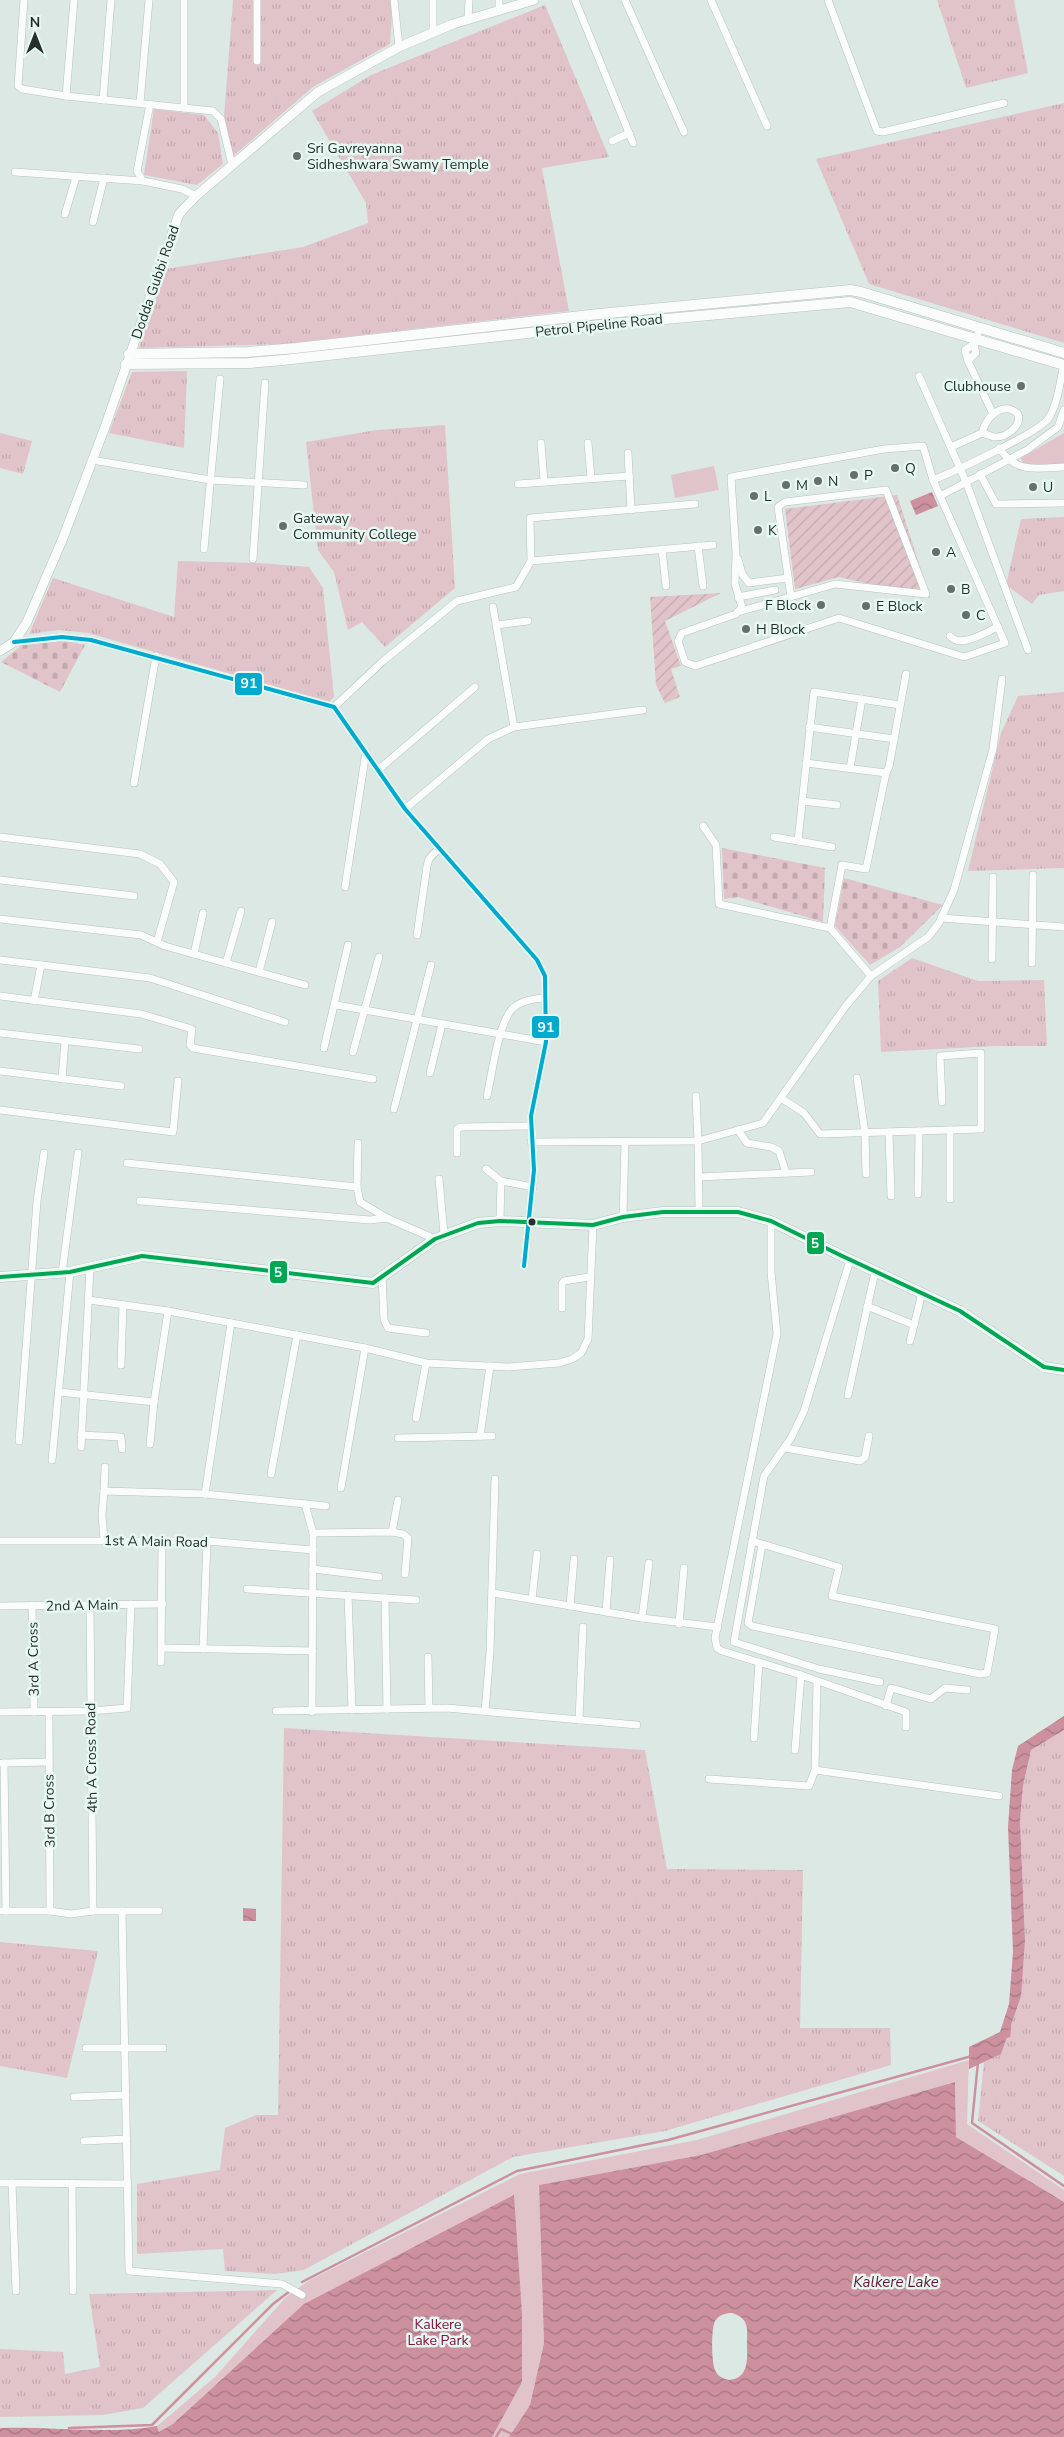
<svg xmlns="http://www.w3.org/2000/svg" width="1064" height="2437" font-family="'Nunito Sans',sans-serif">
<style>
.grass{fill:url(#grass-tufts)}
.cemetery{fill:url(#cemetery-stones)}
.park{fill:#e1c4ca}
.garden{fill:url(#garden-furrows)}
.water{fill:url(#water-waves);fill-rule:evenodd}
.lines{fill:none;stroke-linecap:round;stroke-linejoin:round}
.stream{stroke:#cd909f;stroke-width:2.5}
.minor-casing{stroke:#b8c1be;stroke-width:8}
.tertiary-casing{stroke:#b8c1be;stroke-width:10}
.secondary-casing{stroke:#b8c1be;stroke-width:11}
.minor{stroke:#fafcfb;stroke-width:7}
.tertiary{stroke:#fafcfb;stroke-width:9}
.secondary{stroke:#fafcfb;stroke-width:10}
.bus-1-casing{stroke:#e5f9f2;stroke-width:8}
.bus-2-casing{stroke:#e5f9f2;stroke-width:8}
.bus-1{stroke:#00a9ce;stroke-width:4}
.bus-2{stroke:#00a651;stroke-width:4}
.poi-dot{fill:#666f6c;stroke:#e5f9f2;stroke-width:2}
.bus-dot{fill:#272e2c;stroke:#e5f9f2;stroke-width:2}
.labels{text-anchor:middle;stroke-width:5;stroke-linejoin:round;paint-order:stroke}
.poi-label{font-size:14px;fill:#272e2c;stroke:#e5f9f2;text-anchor:start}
.street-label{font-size:14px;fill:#272e2c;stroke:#e5f9f2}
.park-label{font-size:14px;fill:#85133f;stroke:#e5f9f2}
.water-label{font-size:15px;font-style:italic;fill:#691432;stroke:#e5f9f2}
.line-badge{stroke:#e5f9f2;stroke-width:2}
.badge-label{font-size:14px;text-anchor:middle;font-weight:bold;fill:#fff}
</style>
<defs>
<pattern id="grass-tufts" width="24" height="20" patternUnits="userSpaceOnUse" patternTransform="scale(1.25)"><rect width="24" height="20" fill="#e1c4ca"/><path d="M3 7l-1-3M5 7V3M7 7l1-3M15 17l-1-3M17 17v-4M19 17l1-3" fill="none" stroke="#c1a9ae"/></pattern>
<pattern id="cemetery-stones" width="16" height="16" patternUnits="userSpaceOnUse" patternTransform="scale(1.25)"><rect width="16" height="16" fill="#e1c4ca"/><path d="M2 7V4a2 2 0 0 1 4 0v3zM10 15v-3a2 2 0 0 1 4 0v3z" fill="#c1a9ae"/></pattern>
<pattern id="garden-furrows" width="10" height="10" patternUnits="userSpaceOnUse" patternTransform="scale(1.25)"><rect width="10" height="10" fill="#e1c4ca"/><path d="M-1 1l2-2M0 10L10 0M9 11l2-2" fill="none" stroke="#c1a9ae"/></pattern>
<pattern id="water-waves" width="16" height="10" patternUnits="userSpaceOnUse" patternTransform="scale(1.25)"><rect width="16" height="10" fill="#cd909f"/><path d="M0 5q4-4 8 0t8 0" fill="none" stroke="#a67682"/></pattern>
</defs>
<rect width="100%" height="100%" fill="#dce8e4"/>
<g class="grass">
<path d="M233,0H393L390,44L313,87L232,157L224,117Z"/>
<path d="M937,0H1014L1028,73L966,88Z"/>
<path d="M545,5L609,157L542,168L569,311L284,344L139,348L166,269L303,247L368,223L366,203L312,111L371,75Z"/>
<path d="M1064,103V343L869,284L816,159Z"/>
<path d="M154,109L204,115L218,133L223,164L197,185L144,175Z"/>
<path d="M187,371L184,448L109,433L132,372Z"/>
<path d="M445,425L455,588L385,647L362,622L348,630L334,572L318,550L306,442L377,430Z"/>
<path d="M0,433L32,441L23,474L0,468Z"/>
<path d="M1064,517V591L1039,595L1032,604L1006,585L1021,519Z"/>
<path d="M178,561L259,563L309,567L323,588L334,697L329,702L88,633L59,630L29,634L53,578L174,617Z"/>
<path d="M1064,692V868L968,871L1001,733L1018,696Z"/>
<path d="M912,958L978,981L1044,980L1047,1046H996L881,1052L878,981Z"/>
<path d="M284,1728L645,1750L667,1869L803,1870L800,2028H890L891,2065L665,2131L513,2157L304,2270L275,2274L225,2271L223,2249L137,2254V2184L220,2170L225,2128L256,2115H278Z"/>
<path d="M1064,1730V2176L978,2121L984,2062L1001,2054L1025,1940L1020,1821L1023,1786L1031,1750Z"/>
<path d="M0,1942L98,1951L67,2078L0,2066Z"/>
<path d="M277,2290L143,2408L103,2415L0,2417V2349L63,2352L65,2374L100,2367L89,2294Z"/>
</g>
<g class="cemetery">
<path d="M61,640L85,645L60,692L1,662L22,645Z"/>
<path d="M722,848L825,868L823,922L738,897L724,899Z"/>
<path d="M844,878L943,905L900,947L870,965L835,926Z"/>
</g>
<g class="park">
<path d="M1064,433V465H1024L1021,458Z"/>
<path d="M714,466L719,490L675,498L671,475Z"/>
<path d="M969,2060L967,2124L1064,2190V2202L956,2137L955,2082L701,2155L539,2185L544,2343L530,2405L509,2437H161L157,2426L215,2377L286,2297L308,2281L520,2174L697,2140Z"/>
</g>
<g class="garden">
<path d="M897,495L930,598L839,577L795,589L785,509Z"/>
<path d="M721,593L665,621L681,666L671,669L680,697L665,703L656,685L650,597Z"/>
</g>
<g class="water">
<path d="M932,492L938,506L916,515L910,501Z"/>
<path d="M1064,1716V1730L1031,1750L1023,1786L1020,1821L1025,1940L1021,1996L1001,2054L969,2069V2047L1000,2032L1009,2004L1013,1952L1008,1827L1012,1770L1018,1746Z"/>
<path d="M243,1908L256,1909V1921H243Z"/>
<path d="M955,2082L956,2137L1064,2202V2437H509L530,2405L544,2343L539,2185L701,2155ZM732,2313C738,2315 742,2317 745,2322C748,2328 747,2335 747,2342C747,2358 750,2378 729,2380C724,2379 719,2377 716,2372C711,2365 711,2329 715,2321C719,2315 725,2313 732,2313Z"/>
<path d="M514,2195L522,2314V2382L492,2437H0V2428C50,2426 110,2435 157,2426L159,2432L173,2424L304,2304Z"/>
</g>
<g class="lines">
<g class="stream">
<path d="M1006,2037L1009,2036L1010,2027"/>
<path d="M978,2062L972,2123L1064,2186"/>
<path d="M302,2282L517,2171L668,2140L972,2056"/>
<path d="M69,2428L152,2425L273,2304L290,2291"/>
<path d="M496,2437L501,2429L518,2437"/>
</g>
<g class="minor-casing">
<g id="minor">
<path d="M24,0L18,86L22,89L66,96L213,111L221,119L232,165"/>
<path d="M184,0V108"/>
<path d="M394,0L399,47"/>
<path d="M433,0V32"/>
<path d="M575,0L629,133L612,141"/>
<path d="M625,0L684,132"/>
<path d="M711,0L767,126"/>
<path d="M828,0L877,131L883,132L1004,103"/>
<path d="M499,11V0"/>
<path d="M468,20L469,0"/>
<path d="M257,61V0"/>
<path d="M66,96L74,0"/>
<path d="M103,100L111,0"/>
<path d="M140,103L149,0"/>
<path d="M150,104L137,171L143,181L182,189L196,196"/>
<path d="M629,133L633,143"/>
<path d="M15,172L143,181"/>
<path d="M65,214L76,177"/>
<path d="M93,222L104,178"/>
<path d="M974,344L965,350L968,361L993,414"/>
<path d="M968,361L976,353L974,344L980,328"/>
<path d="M919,376L966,482L1028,650"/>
<path d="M541,443L544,482"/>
<path d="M588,443L591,478"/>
<path d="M923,446L933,480L1005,643L964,657L839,618L695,666L685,662L678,641L682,633L736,614L742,607L735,584L736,554L731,477L884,449Z"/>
<path d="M951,447L982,433C986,434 990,436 994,437C1006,438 1022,426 1018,414C1003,400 986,417 982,433"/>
<path d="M999,448C1017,474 1035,468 1064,467"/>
<path d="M628,453L631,510"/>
<path d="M92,460L210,480L304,485"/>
<path d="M980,474L996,504L1064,503"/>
<path d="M933,480C953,472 1038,433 1048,419C1058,404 1060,381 1064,364"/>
<path d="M518,484L629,476"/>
<path d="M940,496L1027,450L1058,427L1064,410"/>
<path d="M698,546L703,586"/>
<path d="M204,549L220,379"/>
<path d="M662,549L666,586"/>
<path d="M253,559L265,383"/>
<path d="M738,559L742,574L749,583L788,578"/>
<path d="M531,561L713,545"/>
<path d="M738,597L775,590"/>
<path d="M493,607L514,727"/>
<path d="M738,612L835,584L926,594L886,490L785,502L778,507L791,597"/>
<path d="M497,625L528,621"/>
<path d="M950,636C961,649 985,632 998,627"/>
<path d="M14,642L62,637L91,640L334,707L405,809L537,960L545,976L546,1042L531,1116L534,1170L524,1266"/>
<path d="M334,707L382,662L457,601L516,587L531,561L530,518L695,504"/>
<path d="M809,727L894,739"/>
<path d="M806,763L886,773L889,767L906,674"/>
<path d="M850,768L862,699"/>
<path d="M378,770L475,687"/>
<path d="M134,783L156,656"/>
<path d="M802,801L837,805"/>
<path d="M405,809L488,739L514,727L643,710"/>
<path d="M703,826L716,845L719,904L830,928L871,976"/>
<path d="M0,837L140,854L160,864L174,882L157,942"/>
<path d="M774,837L798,841L814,692L900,705"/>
<path d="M798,841L832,847"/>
<path d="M0,880L134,896"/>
<path d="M345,887L366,752"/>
<path d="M941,918L1064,927"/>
<path d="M0,919L141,935L165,946L305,985"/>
<path d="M830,928L842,865L866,869L886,773"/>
<path d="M417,935L427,866L429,859L439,848"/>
<path d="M194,954L203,913"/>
<path d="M992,959L993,877"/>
<path d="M0,960L150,978L285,1022"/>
<path d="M226,963L241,911"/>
<path d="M1032,963L1033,875"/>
<path d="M259,972L272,922"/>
<path d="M0,996L141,1014L192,1029L190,1045L193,1048L373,1079"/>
<path d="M34,1001L41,965"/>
<path d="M336,1005L546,1042"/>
<path d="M0,1033L139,1049"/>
<path d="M324,1048L348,945"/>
<path d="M353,1052L379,957"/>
<path d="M0,1071L121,1086"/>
<path d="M430,1073L442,1024"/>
<path d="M857,1078L865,1133L866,1174"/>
<path d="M62,1079L65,1041"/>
<path d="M487,1096C492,1074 498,1025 512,1009C521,1000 534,999 545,998"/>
<path d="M781,1098L804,1113L820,1134L981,1129V1053L940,1056L942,1102"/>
<path d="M394,1109L431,965"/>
<path d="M0,1110L173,1132L178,1081"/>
<path d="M738,1130L747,1143L771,1147L779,1151L786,1173"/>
<path d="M950,1130V1199"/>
<path d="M889,1132L891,1196"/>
<path d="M531,1142L698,1141L696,1096"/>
<path d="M457,1153V1129L461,1127L531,1126"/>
<path d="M127,1163L357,1187L360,1202L387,1218"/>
<path d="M486,1169L501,1181L533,1187"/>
<path d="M699,1177L811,1172"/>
<path d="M439,1179L444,1234"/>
<path d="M357,1187L358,1143"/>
<path d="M918,1194L919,1131"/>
<path d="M140,1201L370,1220L387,1218L435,1239"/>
<path d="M699,1210L698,1141L763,1123L845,1007L871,976L928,937L939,923L954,890L993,749L1002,679"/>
<path d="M623,1217L625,1142"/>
<path d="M500,1221L501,1181"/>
<path d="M771,1221V1272L777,1334L715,1638L717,1648L722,1651L801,1675L906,1712V1727"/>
<path d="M850,1260L804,1411L791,1438L764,1476L734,1642L819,1669L880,1682"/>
<path d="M62,1273L78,1153"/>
<path d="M382,1276L384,1320L388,1328L426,1333"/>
<path d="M89,1300L168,1311L365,1348L426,1363L508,1367L559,1363L572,1359L581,1353L588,1339L593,1225"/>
<path d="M867,1306L914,1325"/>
<path d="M562,1308V1284L564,1281L589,1277"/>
<path d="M910,1341L922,1293"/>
<path d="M121,1365L123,1305"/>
<path d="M59,1392L154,1402L150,1444"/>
<path d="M848,1395L875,1272"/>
<path d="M154,1402L168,1311"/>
<path d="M416,1418L426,1363"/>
<path d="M81,1435L121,1437L122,1449"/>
<path d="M480,1436L490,1366"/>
<path d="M398,1438L492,1436"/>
<path d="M19,1441L37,1201L44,1153"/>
<path d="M81,1447L90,1267"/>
<path d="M785,1448L860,1461L865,1457L869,1436"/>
<path d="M52,1460L70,1272"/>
<path d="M271,1474L297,1335"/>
<path d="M341,1488L365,1348"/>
<path d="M104,1491L105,1467"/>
<path d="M205,1494L231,1323"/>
<path d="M305,1504L313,1533L312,1712"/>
<path d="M392,1532L398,1500"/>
<path d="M313,1533L392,1532L403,1534L408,1538L405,1574"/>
<path d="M104,1540L102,1515L104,1491L205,1494L326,1506"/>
<path d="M0,1541H207L313,1550"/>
<path d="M752,1541L839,1567L832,1596L995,1629L987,1673L980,1674L752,1626L748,1623L762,1545"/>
<path d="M313,1569L379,1577"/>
<path d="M247,1589L416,1600"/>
<path d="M493,1593L642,1618L718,1627"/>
<path d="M348,1595L352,1710"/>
<path d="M385,1598L387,1709"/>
<path d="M532,1599L537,1554"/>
<path d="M32,1605L34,1712"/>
<path d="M90,1605L93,1911"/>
<path d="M0,1606L163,1604"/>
<path d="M570,1606L574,1559"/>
<path d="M606,1612L610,1560"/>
<path d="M642,1618L649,1563"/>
<path d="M679,1624L684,1568"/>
<path d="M162,1648L313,1651"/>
<path d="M203,1649L207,1541"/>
<path d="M428,1657L429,1708"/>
<path d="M161,1662L162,1541"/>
<path d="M817,1682L815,1770L999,1796"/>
<path d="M886,1706L891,1688L931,1699L945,1688L967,1690"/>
<path d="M276,1711L447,1708L637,1725"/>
<path d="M485,1711L490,1652L495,1479"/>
<path d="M0,1712L91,1711L127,1708L131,1604"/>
<path d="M49,1712L50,1911"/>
<path d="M579,1720L583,1627"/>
<path d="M754,1738L759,1662"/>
<path d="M795,1750L801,1675"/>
<path d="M2,1763L49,1762"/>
<path d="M4,1763L6,1911"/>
<path d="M709,1779L809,1786L815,1770"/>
<path d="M0,1911H50L71,1914L93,1911H159"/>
<path d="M122,1911L129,2271L282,2284L302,2295"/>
<path d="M86,2048H163"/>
<path d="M74,2097L126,2095"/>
<path d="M84,2141L127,2139"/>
<path d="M0,2183L128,2184"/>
<path d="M12,2183L16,2291"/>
<path d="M72,2183L73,2291"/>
</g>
</g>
<g class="tertiary-casing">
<path id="tertiary" d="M0,651L14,642L27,622L63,538L105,427L179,214L196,196L318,92L399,47L453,24L534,0"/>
</g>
<g class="secondary-casing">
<g id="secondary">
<path d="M129,354L248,352L296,348L599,314L850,290L861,292L1064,353"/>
<path d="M126,364L249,363L283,360L600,325L850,302L1064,365"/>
<path d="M0,1277L70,1272L142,1256L373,1283L435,1239L478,1223L500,1221L593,1225L623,1217L663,1212H738L771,1221L840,1255L960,1311L1044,1367L1064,1370"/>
</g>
</g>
<use href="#minor" class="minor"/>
<use href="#tertiary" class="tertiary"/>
<use href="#secondary" class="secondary"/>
<g class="bus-1-casing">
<path id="bus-1" d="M14,642L62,637L91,640L334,707L405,809L537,960L545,976L546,1042L531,1116L534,1170L524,1266"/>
</g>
<g class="bus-2-casing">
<path id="bus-2" d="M0,1277L70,1272L142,1256L373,1283L435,1239L478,1223L500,1221L593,1225L623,1217L663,1212H738L771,1221L840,1255L960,1311L1044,1367L1064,1370"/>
</g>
<use href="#bus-1" class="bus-1"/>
<use href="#bus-2" class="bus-2"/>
</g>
<g class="poi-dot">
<circle cx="297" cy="156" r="5"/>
<circle cx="1021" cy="386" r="5"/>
<circle cx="895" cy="468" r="5"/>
<circle cx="854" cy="475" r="5"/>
<circle cx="818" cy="481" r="5"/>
<circle cx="786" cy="485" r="5"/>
<circle cx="1033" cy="487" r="5"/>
<circle cx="754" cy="496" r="5"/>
<circle cx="283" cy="526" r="5"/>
<circle cx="758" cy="530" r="5"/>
<circle cx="936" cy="552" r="5"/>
<circle cx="951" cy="589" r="5"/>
<circle cx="821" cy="605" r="5"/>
<circle cx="866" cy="606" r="5"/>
<circle cx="966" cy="615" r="5"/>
<circle cx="746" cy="629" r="5"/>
</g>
<circle class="bus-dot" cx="532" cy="1222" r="4.5"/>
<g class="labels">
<g class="poi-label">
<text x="307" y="153">Sri Gavreyanna<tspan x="307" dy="16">Sidheshwara Swamy Temple</tspan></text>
<text x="1011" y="391" text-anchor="end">Clubhouse</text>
<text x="905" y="473">Q</text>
<text x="864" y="480">P</text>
<text x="828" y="486">N</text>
<text x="796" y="490">M</text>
<text x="1043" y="492">U</text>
<text x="764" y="501">L</text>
<text x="293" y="523">Gateway<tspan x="293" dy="16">Community College</tspan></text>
<text x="768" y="535">K</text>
<text x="946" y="557">A</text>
<text x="961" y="594">B</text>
<text x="811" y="610" text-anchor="end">F Block</text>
<text x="876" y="611">E Block</text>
<text x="976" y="620">C</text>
<text x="756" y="634">H Block</text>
</g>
<g class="street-label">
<text transform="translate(155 282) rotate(-71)" y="5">Dodda Gubbi Road</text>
<text transform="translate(599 325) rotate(-6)" y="5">Petrol Pipeline Road</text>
<text transform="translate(156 1541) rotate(1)" y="5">1st A Main Road</text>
<text transform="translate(82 1605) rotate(-1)" y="5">2nd A Main</text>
<text transform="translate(33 1659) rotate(-91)" y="5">3rd A Cross</text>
<text transform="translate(91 1758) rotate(-91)" y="5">4th A Cross Road</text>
<text transform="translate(49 1811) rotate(-91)" y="5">3rd B Cross</text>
</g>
<g class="park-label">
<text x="438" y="2329">Kalkere<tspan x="438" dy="16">Lake Park</tspan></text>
</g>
<g class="water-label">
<text x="896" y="2287">Kalkere Lake</text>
</g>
</g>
<g class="line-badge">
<rect x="234" y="672" width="29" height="24" rx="5" fill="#00a9ce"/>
<rect x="531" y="1015" width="29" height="24" rx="5" fill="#00a9ce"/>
<rect x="806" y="1231" width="19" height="24" rx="5" fill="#00a651"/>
<rect x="269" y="1260" width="19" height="24" rx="5" fill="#00a651"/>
</g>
<g class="badge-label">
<text x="249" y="688">91</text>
<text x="546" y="1032">91</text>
<text x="815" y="1248">5</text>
<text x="278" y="1277">5</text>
</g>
<g transform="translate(35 35)" stroke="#e5f9f2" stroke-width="4" paint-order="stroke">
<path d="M0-4L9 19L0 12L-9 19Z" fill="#272e2c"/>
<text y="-8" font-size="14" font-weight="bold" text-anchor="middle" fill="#272e2c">N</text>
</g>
</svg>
